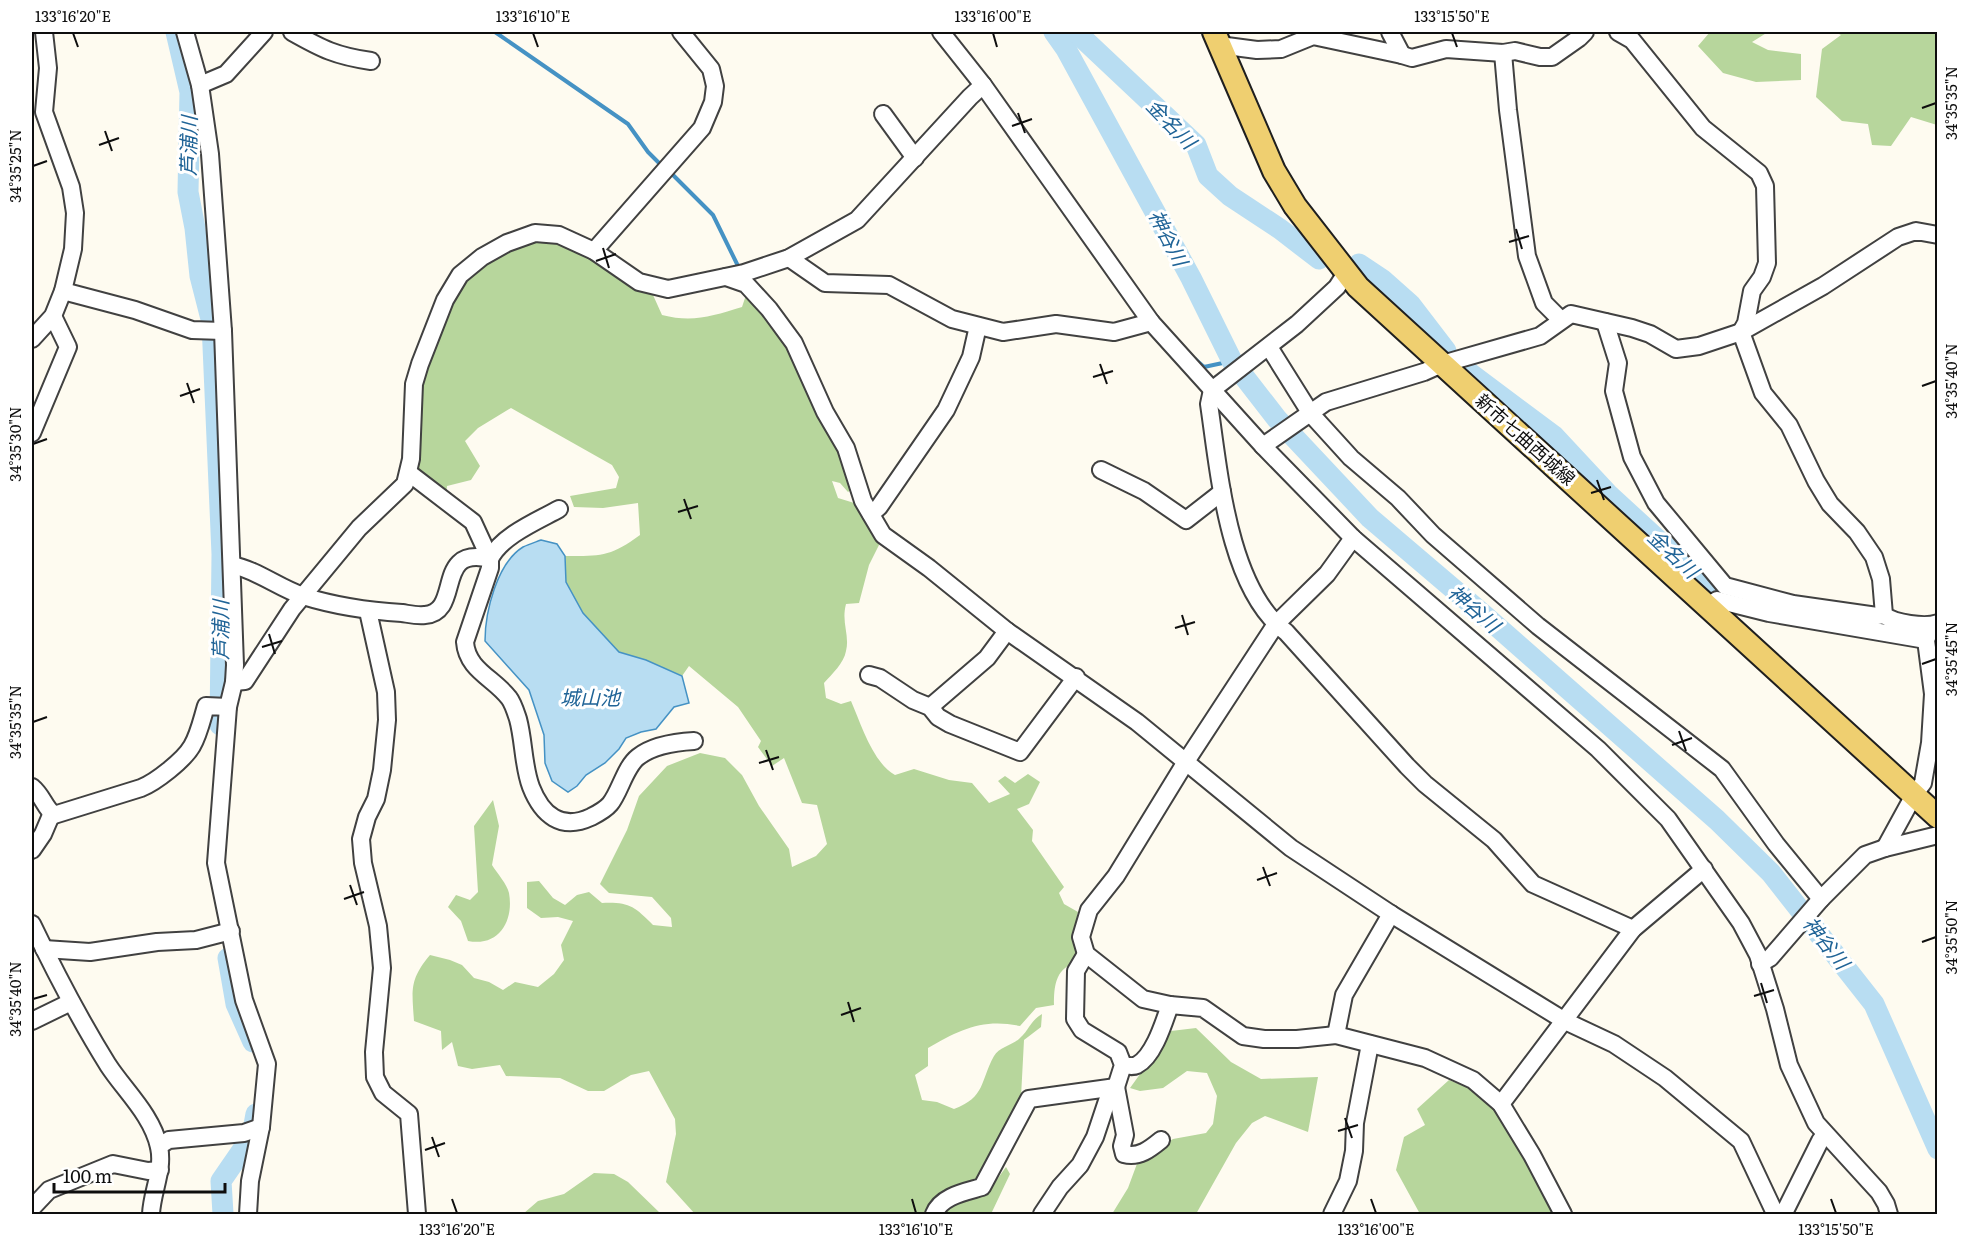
<svg xmlns="http://www.w3.org/2000/svg" width="1969" height="1246" font-family="Literata,'Noto Sans JP',serif">
<style>
.forest{fill:#b7d69c}
.water{fill:#b8ddf2;stroke:#4592c4;stroke-width:1.5}
.lines{fill:none;stroke-linecap:round;stroke-linejoin:round}
.stream{stroke:#4592c4;stroke-width:4}
.river{stroke:#b8ddf2;stroke-width:21}
.minor-casing{stroke:#414141;stroke-width:20}
.major-casing{stroke:#1f1f1f;stroke-width:26}
.minor{stroke:#fff;stroke-width:16}
.major{stroke:#efcf70;stroke-width:22}
.ticks{fill:none;stroke:#0e0e0e;stroke-width:2}
.labels{text-anchor:middle;stroke-width:6;stroke-linejoin:round;paint-order:stroke}
.street-label{font-size:18px;fill:#0e0e0e;stroke:#fff}
.water-label{font-size:20px;font-style:italic;fill:#206497;stroke:#fff}
.neatline{fill:none;stroke:#0e0e0e;stroke-width:2}
.ticks-label{font-size:15px;text-anchor:middle;fill:#0e0e0e}
</style>
<rect width="100%" height="100%" fill="#fefbf0"/>
<g class="forest">
<path d="M1710,32H1768L1752,42L1768,50L1801,54V80L1756,82L1723,73L1698,46Z"/>
<path d="M1835,32H1937V125L1911,117L1891,146L1872,145L1868,124L1842,121L1816,97L1822,49L1841,35Z"/>
<path d="M545,238L629,276L653,295L662,315C693,323 712,316 742,307L747,292L769,313L862,480L848,492L840,483L832,481L838,498L864,506L877,529L879,545L869,565L859,603L846,604C841,623 850,635 846,651C844,663 832,674 824,683L826,698L841,704L851,701C861,724 873,763 895,775L914,769L949,780L972,783L989,803L1010,794L998,781L1005,776L1015,783L1028,774L1040,782L1029,804L1017,809L1033,830L1032,841L1064,887L1059,893L1064,904L1078,912L1073,936L1076,948L1074,963C1055,970 1054,987 1054,1005L1036,1008L1020,1026C983,1018 959,1030 928,1048V1066L915,1075L922,1100L937,1102L954,1109C986,1097 980,1081 994,1056C999,1047 1013,1045 1020,1038C1029,1030 1031,1020 1042,1014L1041,1027L1024,1040L1021,1097L978,1182L930,1214H695L666,1182L676,1134L675,1119L649,1071L631,1075L604,1091H588L560,1078L506,1076L500,1065L472,1069L458,1066L452,1042L442,1050L441,1031L414,1021C412,990 409,980 430,955L450,960L462,965L474,978L489,982L503,990L515,982L538,987L554,974L564,960L561,945L573,921L558,917L541,918L527,908V882L539,881L553,898L565,905L577,895L589,892L602,903C629,902 634,906 653,925L672,927L671,918L652,897L609,893L600,884L627,830L639,796L667,766L700,753L725,758L742,775L759,806L789,849L792,867L816,856L827,844L817,805L802,803L784,758L772,766L758,747L761,741L738,707L689,666L682,676L646,660L619,652L583,613L566,582L565,556C601,556 610,557 640,535L638,503L603,508L574,507L570,496L616,488L619,477L612,465L511,408L478,428L465,441L480,466L471,480L447,486L446,497L422,480L415,457L421,378L448,305L468,276L526,240Z"/>
<path d="M493,800L499,826L492,865C497,873 507,884 509,893C514,921 499,947 468,941L461,921L448,907L456,895L470,900L478,892L474,826Z"/>
<path d="M1196,1028L1231,1062L1261,1079L1318,1077L1308,1132L1265,1116L1252,1123L1236,1143L1196,1214H1112L1128,1188L1138,1161L1173,1139L1206,1133L1213,1124L1217,1096L1207,1073L1187,1071L1163,1088L1140,1091L1130,1088L1171,1031Z"/>
<path d="M1449,1080L1483,1094L1499,1115L1564,1214H1420L1396,1170L1404,1137L1425,1125L1417,1109Z"/>
<path d="M1006,1167L1010,1174L991,1214H944L949,1205L988,1192Z"/>
<path d="M594,1173L614,1174L628,1182L661,1214H523L538,1201L564,1194Z"/>
</g>
<path class="water" d="M541,540L557,544L565,556L566,582L583,613L619,652L646,660L682,676L689,703L674,707L656,729L641,732L626,738L619,749L605,763L586,775L577,786L568,792L552,781L545,763L544,735L529,690L485,641C485,612 497,563 523,547C529,544 536,542 541,540Z"/>
<g class="lines">
<g class="stream">
<path d="M495,32L628,124L648,152L660,164"/>
<path d="M670,172L713,215L739,268"/>
<path d="M1195,359L1204,367L1232,361"/>
</g>
<g class="river">
<path d="M176,32L190,92L188,192L195,228L200,276L212,323L222,554L220,725"/>
<path d="M1054,32L1066,49L1191,278L1232,361L1277,419L1370,518L1484,615L1717,820L1771,873L1874,1004L1938,1149"/>
<path d="M1076,32L1196,145L1208,176L1230,196L1280,229L1319,259"/>
<path d="M1359,264L1383,280L1410,304L1446,351"/>
<path d="M1463,368L1554,436L1608,494L1704,582L1728,594L1742,597"/>
<path d="M228,958L236,1004L253,1042"/>
<path d="M223,1214L221,1181L252,1136L256,1114"/>
</g>
<g class="minor-casing">
<g id="minor">
<path d="M185,32L200,85L210,154L223,331L235,665L234,682L228,707L216,863L244,1000L267,1064L261,1127L250,1181L248,1214"/>
<path d="M292,32C322,49 336,56 371,61"/>
<path d="M941,32L983,85L1151,322L1263,446L1353,538L1598,749L1668,819L1741,923L1758,955L1775,1009L1789,1065L1816,1123L1879,1192L1886,1204L1889,1214"/>
<path d="M1390,32L1402,55"/>
<path d="M1618,32L1632,40L1703,128L1759,173L1765,186L1767,263L1762,277L1752,291L1746,323L1741,332L1763,393L1789,425L1816,481L1830,504L1857,532L1874,557L1881,579L1884,615C1894,623 1925,628 1938,623"/>
<path d="M1219,45L1257,50L1281,49L1313,36L1402,55L1412,58L1446,49L1503,53L1515,51L1540,57H1552L1579,38L1585,32"/>
<path d="M1503,53L1508,110L1527,256L1544,303L1561,320"/>
<path d="M200,85L226,74L264,32"/>
<path d="M883,114L915,158"/>
<path d="M594,251L702,128L713,102L715,86L711,69L681,32"/>
<path d="M789,258L825,283L889,285L952,319L1003,332L1056,324L1114,332L1151,322"/>
<path d="M1346,273L1337,287L1297,324L1212,390L1209,404C1219,471 1228,589 1286,632L1407,766L1425,784L1494,840L1533,884L1633,929"/>
<path d="M726,277L746,284L769,309L794,343L825,412L846,448L863,501L883,535L929,568L1007,631L1137,722L1291,848L1391,914L1565,1021L1614,1044L1665,1078L1741,1141L1773,1209L1779,1214"/>
<path d="M63,291L135,310L192,330L223,331"/>
<path d="M1605,322L1618,363L1614,391L1632,457L1656,503L1725,586L1793,604L1877,616L1884,615"/>
<path d="M32,339L53,316L63,291L73,249L75,213L71,187L44,112L48,68L44,32"/>
<path d="M1269,347L1311,414L1351,458L1398,498L1433,535L1538,626L1722,769L1776,844L1821,899"/>
<path d="M32,433L68,347L53,316"/>
<path d="M1263,446L1326,402L1424,372L1442,364L1540,336L1571,314L1632,328L1650,334L1676,349L1699,346L1741,332L1823,286L1898,237L1916,231L1938,235"/>
<path d="M1101,470L1144,491L1186,520L1222,492"/>
<path d="M409,473L473,522L490,559"/>
<path d="M871,514L879,507L946,410L971,357L978,326"/>
<path d="M1353,538L1327,574L1276,624L1187,760L1116,876L1089,910L1081,937L1086,954L1143,999L1170,1005L1203,1008L1243,1036L1264,1039H1297L1336,1035L1425,1058L1473,1080L1501,1104L1532,1155L1563,1214"/>
<path d="M490,559C501,536 537,521 559,509"/>
<path d="M232,565C257,570 279,588 303,596C335,606 369,611 402,613C409,614 417,616 425,615C463,612 433,545 490,559V568L465,642C467,670 494,678 509,698C513,703 516,713 518,719C524,741 523,766 531,787C542,815 561,831 591,817C597,814 605,810 610,804C620,792 625,767 638,757C653,745 676,742 694,741"/>
<path d="M1709,606L1717,600L1769,613L1926,640"/>
<path d="M368,611L386,692L387,720L382,770L376,799L367,817L361,839L363,863L378,926L382,968L374,1052L375,1077L383,1093L409,1114L417,1214"/>
<path d="M869,675L880,678L913,700L930,707L938,717L950,724L1020,752L1076,677"/>
<path d="M234,682L245,681L292,609L359,528L405,484L411,459L414,384L420,364L445,300L460,275L482,257L507,243L535,233L559,235L594,251L639,282L668,289L744,273L789,258L857,220L970,97L983,85"/>
<path d="M930,707L987,658L1007,631"/>
<path d="M32,787C43,796 44,807 54,815L141,788C156,782 184,760 192,746C199,734 202,719 206,706L228,707"/>
<path d="M1885,848L1914,795L1923,783L1930,743L1933,694L1926,640L1932,625"/>
<path d="M32,850L43,834L52,813"/>
<path d="M32,924C55,972 80,1020 108,1065C125,1091 152,1115 159,1147C164,1170 152,1191 151,1214"/>
<path d="M44,949L90,952L157,942L196,940L231,931"/>
<path d="M1760,964L1770,958L1821,899L1865,855L1885,848L1938,835"/>
<path d="M32,1021L71,1002"/>
<path d="M1336,1035L1344,995L1391,914"/>
<path d="M1123,1065C1128,1066 1133,1067 1137,1065C1154,1056 1164,1022 1170,1005"/>
<path d="M1501,1104L1633,929L1704,869"/>
<path d="M159,1146L169,1140L244,1133L261,1127"/>
<path d="M32,1208L49,1190L113,1164L148,1171L160,1170"/>
<path d="M934,1214C941,1196 965,1192 982,1187L1029,1099L1116,1087L1125,1135L1122,1146L1124,1154C1139,1158 1150,1149 1161,1140"/>
<path d="M1042,1214L1060,1187L1080,1165L1095,1137L1109,1095L1116,1087L1123,1065L1118,1052L1082,1030L1075,1019L1076,971L1086,954"/>
<path d="M1332,1214L1348,1181L1354,1151L1355,1123L1370,1044"/>
<path d="M1781,1214L1786,1209L1820,1141L1825,1134"/>
</g>
</g>
<g class="major-casing">
<path id="major" d="M1214,32L1274,171L1295,206L1358,287L1938,817"/>
</g>
<use href="#minor" class="minor"/>
<use href="#major" class="major"/>
</g>
<path class="ticks" d="M73,33L78,47M533,33L538,47M993,33L997,47M1452,33L1457,47M1922,108L1936,103M1018,113L1025,133M1012,126L1032,119M105,131L112,151M99,145L119,138M33,166L47,161M1516,229L1522,249M1509,242L1529,236M603,248L609,268M596,261L616,254M1100,364L1107,384M1093,377L1113,371M187,383L194,403M1922,386L1936,381M180,396L200,389M33,444L47,439M1597,480L1604,500M1591,493L1611,487M684,499L691,519M678,512L698,506M1182,615L1188,635M1175,628L1195,622M269,634L275,654M262,647L282,641M1922,664L1936,659M33,722L47,717M1679,731L1686,751M1672,745L1692,738M766,750L773,770M759,763L779,757M1263,867L1270,886M1257,880L1277,873M350,885L357,905M344,899L364,892M1922,942L1936,937M1761,983L1767,1003M1754,996L1774,990M33,999L47,995M848,1002L854,1022M841,1015L861,1008M1345,1118L1352,1138M1338,1131L1358,1125M432,1137L439,1157M425,1150L445,1143M452,1199L457,1213M912,1199L916,1213M1371,1199L1376,1213M1831,1199L1836,1213"/>
<g class="labels">
<g class="street-label">
<text transform="translate(1525 440) rotate(42)" y="6">新市七曲西城線</text>
</g>
<g class="water-label">
<text transform="translate(1171 124) rotate(46)" y="7">金名川</text>
<text transform="translate(189 146) rotate(-89)" y="7">芦浦川</text>
<text transform="translate(1168 238) rotate(63)" y="7">神谷川</text>
<text transform="translate(1673 554) rotate(43)" y="7">金名川</text>
<text transform="translate(1474 609) rotate(41)" y="7">神谷川</text>
<text transform="translate(221 630) rotate(-90)" y="7">芦浦川</text>
<text x="590" y="705">城山池</text>
<text transform="translate(1826 943) rotate(52)" y="7">神谷川</text>
</g>
</g>
<rect width="1969" height="1246" fill="none" stroke="#ffffff" stroke-width="66"/>
<path d="M54 1183v9h171v-9" fill="none" stroke="#0e0e0e" stroke-width="3"/>
<text x="63" y="1183" font-size="18" fill="#0e0e0e" stroke="#ffffff" stroke-width="4.5" paint-order="stroke">100 m</text>
<rect x="33" y="33" width="1903" height="1180" class="neatline"/>
<g class="ticks-label">
<text x="73" y="22">133°16'20"E</text>
<text x="533" y="22">133°16'10"E</text>
<text x="993" y="22">133°16'00"E</text>
<text x="1452" y="22">133°15'50"E</text>
<text transform="translate(1952 103) rotate(-90)" y="5">34°35'35"N</text>
<text transform="translate(16 166) rotate(-90)" y="5">34°35'25"N</text>
<text transform="translate(1952 381) rotate(-90)" y="5">34°35'40"N</text>
<text transform="translate(16 444) rotate(-90)" y="5">34°35'30"N</text>
<text transform="translate(1952 659) rotate(-90)" y="5">34°35'45"N</text>
<text transform="translate(16 722) rotate(-90)" y="5">34°35'35"N</text>
<text transform="translate(1952 937) rotate(-90)" y="5">34°35'50"N</text>
<text transform="translate(16 999) rotate(-90)" y="5">34°35'40"N</text>
<text x="457" y="1235">133°16'20"E</text>
<text x="916" y="1235">133°16'10"E</text>
<text x="1376" y="1235">133°16'00"E</text>
<text x="1836" y="1235">133°15'50"E</text>
</g>
</svg>
